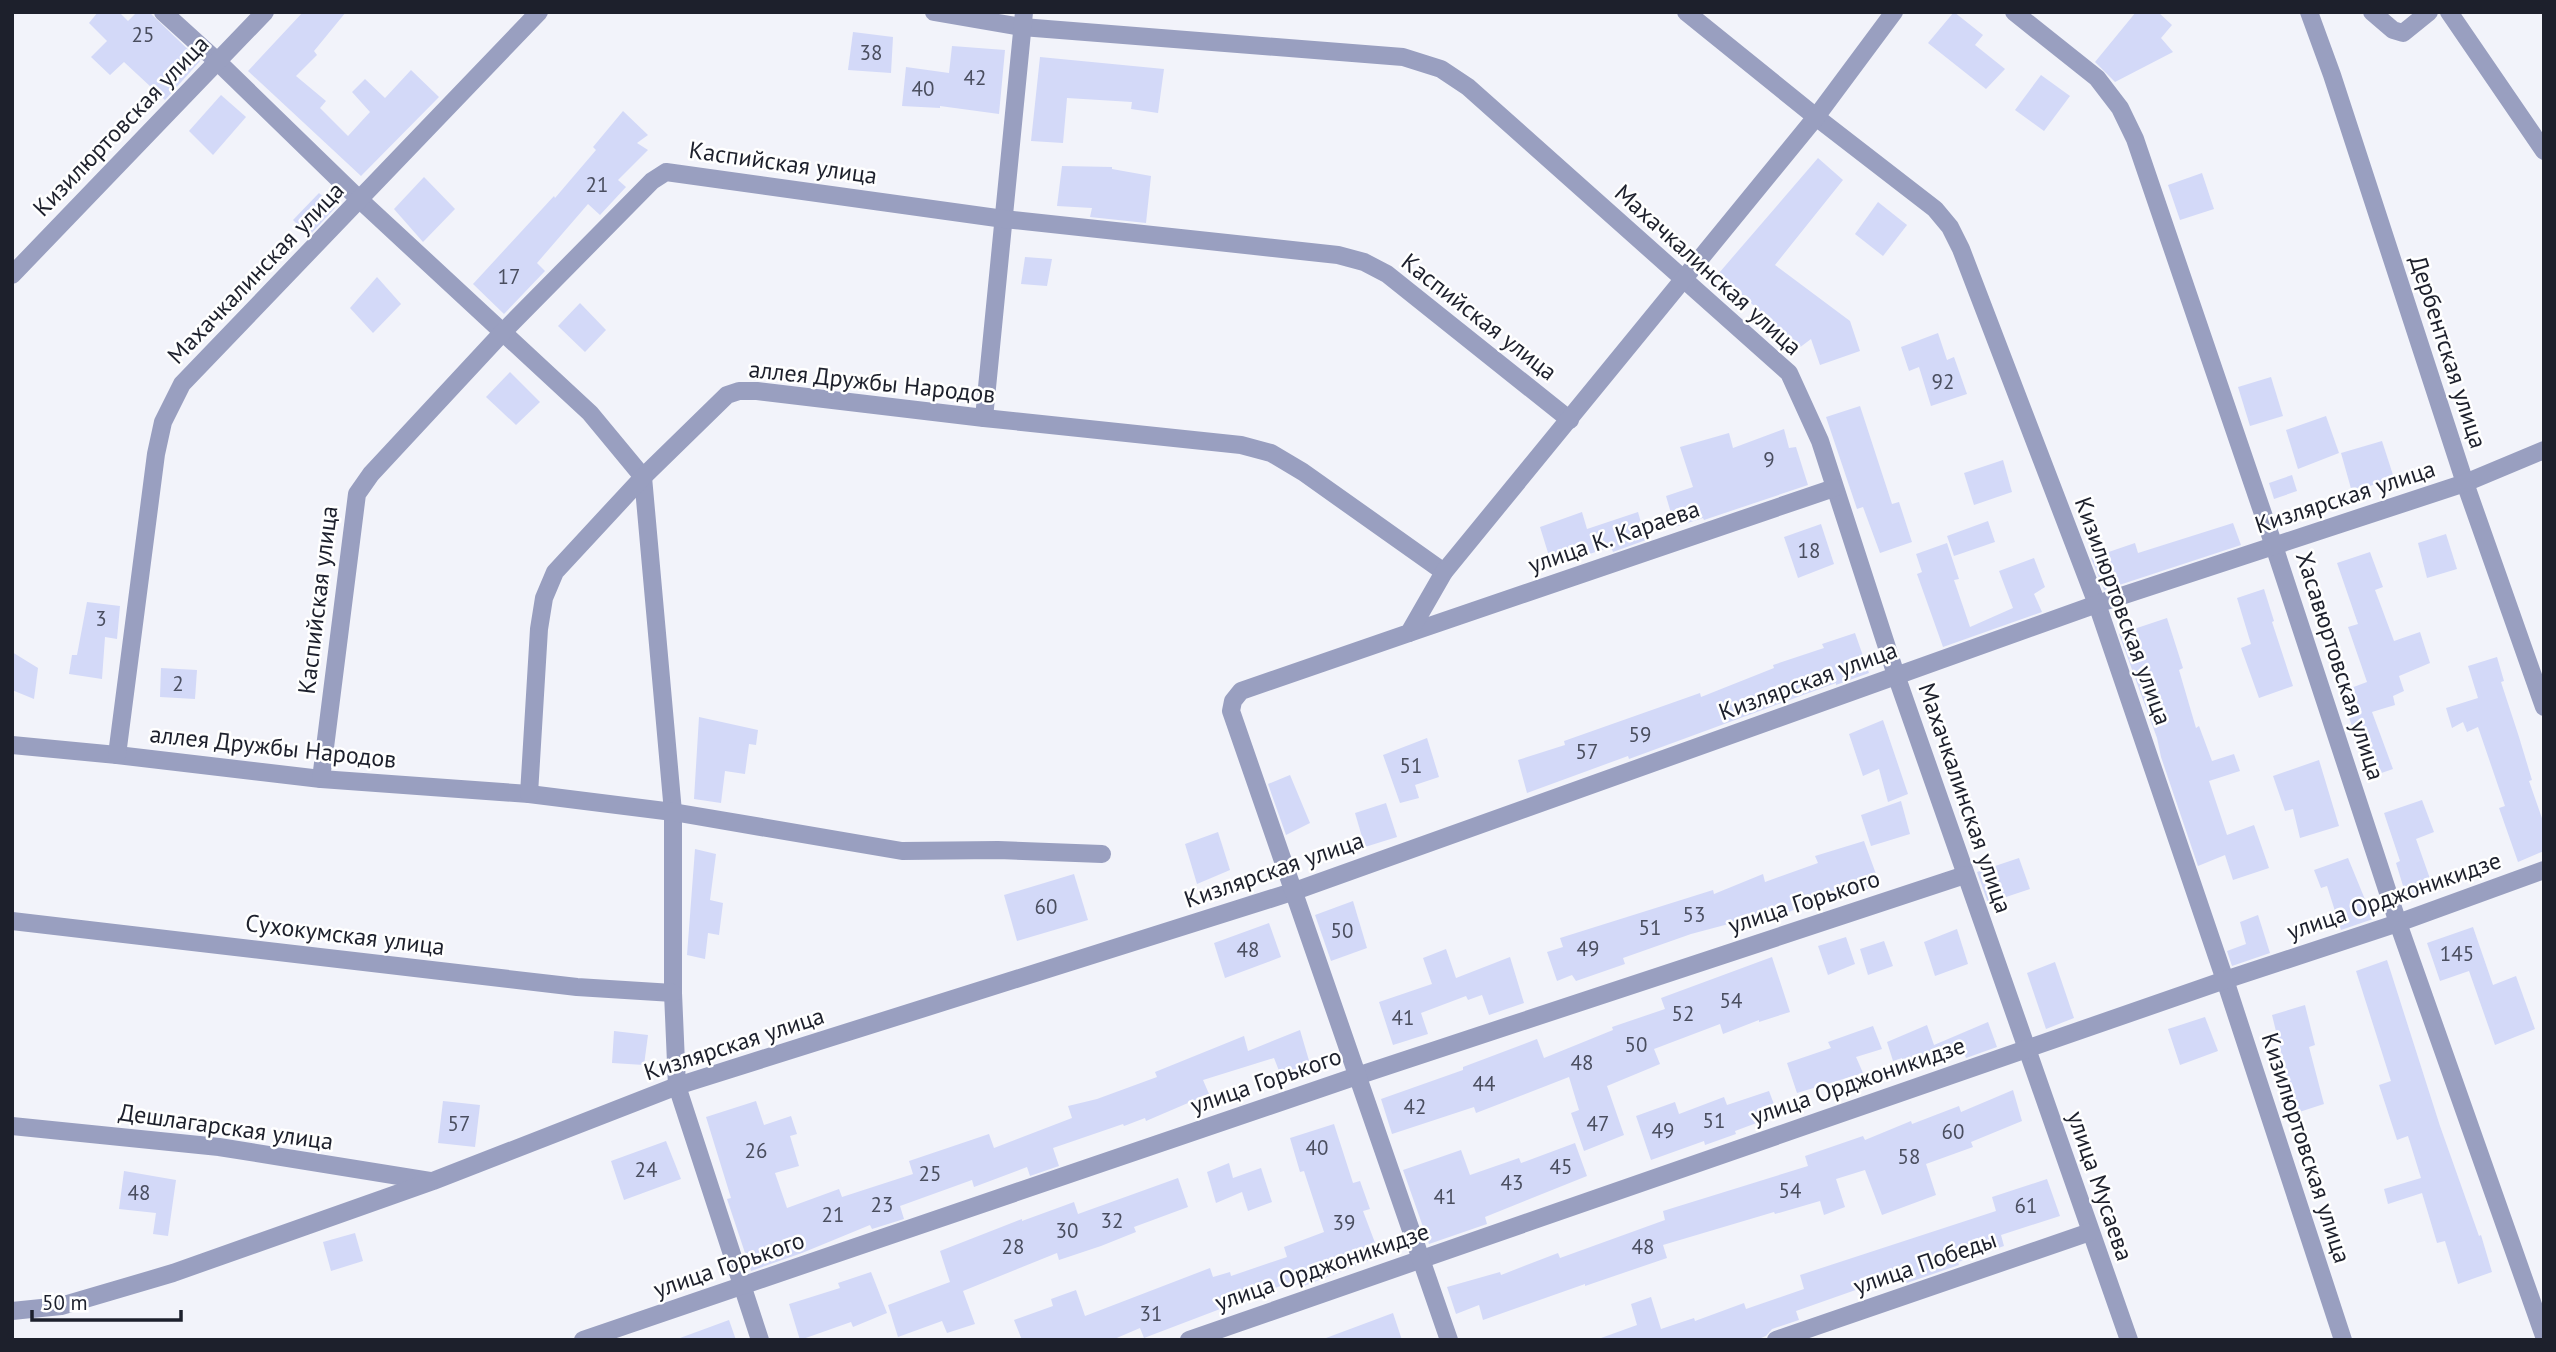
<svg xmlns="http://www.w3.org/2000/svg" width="2556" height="1352" font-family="'PT Sans',sans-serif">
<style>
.building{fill:#d3d9f8}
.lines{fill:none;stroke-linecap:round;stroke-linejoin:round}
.minor{stroke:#999fc0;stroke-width:18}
.labels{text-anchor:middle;stroke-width:5;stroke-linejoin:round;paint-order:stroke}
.number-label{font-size:21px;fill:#4a4e5f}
.street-label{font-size:24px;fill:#1d202c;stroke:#fff}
</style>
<rect width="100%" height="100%" fill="#f2f3fa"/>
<g class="building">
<path d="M98,12H119L128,21L137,12H149L200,61L165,100L124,62L110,75L91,57L107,41L89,23Z"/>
<path d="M303,12H346L314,51L317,55L296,76L326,101L320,108L348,136L370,112L352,92L365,79L385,98L411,70L439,97L361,176L248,71Z"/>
<path d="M1954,12L1983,35L1975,45L2005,69L1986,89L1928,43Z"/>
<path d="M2136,12H2158L2172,25L2161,38L2173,52L2115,82L2095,62Z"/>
<path d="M853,32L893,37L891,73L848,70Z"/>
<path d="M952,46L1005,50L999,114L940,106V108L902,106L906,67L949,73Z"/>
<path d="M1040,57L1164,69L1158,113L1131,109L1132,102L1067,98L1063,143L1031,141Z"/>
<path d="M2041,75L2070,96L2044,131L2015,110Z"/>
<path d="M221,95L246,117L213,155L189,131Z"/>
<path d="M623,111L648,135L637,143L648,150L618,180L626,187L600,215L588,204L537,263L545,271L504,314L473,284L554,196L555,198L596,150L593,147Z"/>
<path d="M1818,158L1843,180L1775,265L1850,321L1860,351L1820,365L1811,339L1799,348L1719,273Z"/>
<path d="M1062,166L1112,167V169L1151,176L1146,223L1090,217L1092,208L1057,206Z"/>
<path d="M2202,173L2214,209L2180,220L2168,185Z"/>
<path d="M424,177L455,209L423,242L394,209Z"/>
<path d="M319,193L335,208L309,236L293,220Z"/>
<path d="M1878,202L1907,225L1883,256L1855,234Z"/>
<path d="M1025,257L1052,259L1047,286L1021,284Z"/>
<path d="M377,277L401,304L373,333L350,308Z"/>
<path d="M580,303L606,330L585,352L558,326Z"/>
<path d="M1938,333L1947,360L1954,357L1967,394L1931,406L1919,367L1909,371L1901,347Z"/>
<path d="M510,372L540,402L516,425L486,397Z"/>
<path d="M2271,377L2283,416L2250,426L2238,387Z"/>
<path d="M1860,406L1892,504L1899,502L1912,542L1880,553L1863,507L1857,509L1826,417Z"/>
<path d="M2326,416L2339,453L2298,469L2286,430Z"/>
<path d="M1784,429L1789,448L1796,447L1808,485L1704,520L1703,518L1675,527L1666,496L1693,487L1680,447L1729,433L1733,448Z"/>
<path d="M2382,441L2394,478L2352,492L2341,453Z"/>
<path d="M2003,460L2012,492L1974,505L1964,473Z"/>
<path d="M2292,475L2297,491L2274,499L2269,483Z"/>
<path d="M1582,512L1587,529L1638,512L1646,540L1613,552L1611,547L1568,561L1565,551L1549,556L1540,527Z"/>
<path d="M1988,521L1995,542L1954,556L1947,536Z"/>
<path d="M2233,523L2241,545L2104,590L2091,558L2135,543L2138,553Z"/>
<path d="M1821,524L1834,564L1798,578L1784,537Z"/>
<path d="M2446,534L2457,569L2427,578L2418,543Z"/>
<path d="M1947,543L1959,579L1954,580L1970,627L2013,608L1999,571L2034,558L2045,587L2034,594L2042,612L1943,647L1917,574L1922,572L1916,554Z"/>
<path d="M2370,552L2383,587L2375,590L2394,641L2420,632L2430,663L2399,676L2404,691L2393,696L2395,705L2372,712L2393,769L2370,777L2340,692L2367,682L2348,627L2358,624L2337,563Z"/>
<path d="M2264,589L2274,621L2272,622L2293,686L2259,698L2241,648L2251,644L2237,598Z"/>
<path d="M87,602L120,606L117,639L105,637L102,679L69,674L72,655H77Z"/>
<path d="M2167,618L2183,668L2179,670L2196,728L2199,726L2212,761L2234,754L2240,771L2209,781L2227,835L2254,825L2269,868L2233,880L2225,855L2198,866L2161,757L2157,738L2119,634Z"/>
<path d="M1855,633L1869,673L1836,685V683L1629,759L1628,756L1527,793L1518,760L1565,745L1564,741L1700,693L1701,697L1774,668L1773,665L1824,648L1822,644Z"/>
<path d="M12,652L38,668L34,699L12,690Z"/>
<path d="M2497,657L2504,681L2501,682L2519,737L2532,780L2529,781L2544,824V851L2518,862L2499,808L2505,806L2478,727L2467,732L2463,722L2452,728L2446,708L2478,698L2468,666Z"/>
<path d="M161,668L197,670L195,699L160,697Z"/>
<path d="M699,717L758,730L756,745L749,744L745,774L725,771L721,803L694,799Z"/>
<path d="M1883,720L1908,794L1888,802L1879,769L1863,776L1849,734Z"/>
<path d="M1427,738L1439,777L1415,785L1419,798L1400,803L1383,755Z"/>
<path d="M2319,760L2339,826L2300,838L2293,809L2285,811L2273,776Z"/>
<path d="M1290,775L1310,823L1286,835L1268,784Z"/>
<path d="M2422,800L2434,832L2416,839L2434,890L2407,899L2396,863L2400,861L2384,813Z"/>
<path d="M1901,801L1910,834L1871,846L1861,815Z"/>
<path d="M1386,803L1397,837L1365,847L1355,813Z"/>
<path d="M1218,832L1230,870L1197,884L1185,844Z"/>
<path d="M1864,841L1880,885L1797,911L1796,909L1740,932L1736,922L1691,934L1623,958L1625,964L1576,981L1572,975L1557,981L1547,952L1563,947L1560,938L1713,890L1714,894L1763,874L1765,882L1818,863L1815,856Z"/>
<path d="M695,849L716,854L710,900L723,903L719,935L708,933L705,959L687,955Z"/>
<path d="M2019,858L2030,889L1988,903L1977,872Z"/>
<path d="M2348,858L2373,919L2341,930L2327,886L2321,888L2314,870Z"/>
<path d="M1074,874L1088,920L1017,941L1004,895Z"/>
<path d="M1353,901L1367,948L1331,961L1315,915Z"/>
<path d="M2258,915L2270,953L2232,966L2227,951L2246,944L2240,922Z"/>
<path d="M1269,923L1281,957L1225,978L1214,943Z"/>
<path d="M2473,927L2493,985L2516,976L2535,1029L2495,1045L2469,971L2440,981L2427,943Z"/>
<path d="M1957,929L1968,964L1935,976L1924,942Z"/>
<path d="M1846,937L1855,964L1828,975L1818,946Z"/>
<path d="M1884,941L1893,966L1868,975L1860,949Z"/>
<path d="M1446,949L1456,978L1510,957L1524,1003L1489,1015L1482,995L1468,1000L1466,996L1421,1013L1428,1034L1393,1045L1379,1002L1432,984L1423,958Z"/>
<path d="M1772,957L1790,1012L1759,1022V1020L1723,1034L1720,1024L1654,1049L1660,1064L1607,1086L1624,1135L1584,1151L1571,1113L1579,1110L1569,1077L1476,1113L1474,1107L1392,1134L1381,1099L1463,1070V1067L1537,1039L1544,1058L1613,1030L1612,1027L1665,1009L1661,998Z"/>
<path d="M2387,960L2440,1126L2479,1236L2481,1235L2492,1272L2458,1284L2445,1241L2437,1243L2422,1193L2388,1204L2384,1189L2421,1178L2408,1136L2397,1140L2379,1085L2391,1081L2356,971Z"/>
<path d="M2055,962L2074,1018L2046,1029L2027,973Z"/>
<path d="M2305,1005L2315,1045L2309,1047L2324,1104L2290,1115L2279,1074L2286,1072L2272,1015Z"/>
<path d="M2205,1017L2218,1051L2180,1065L2168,1029Z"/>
<path d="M1988,1022L1997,1047L1966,1058L1963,1050L1906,1074L1902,1058L1893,1061L1887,1042L1927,1025L1934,1045Z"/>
<path d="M1873,1026L1882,1049L1856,1057L1863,1073L1797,1093L1787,1063L1831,1048L1828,1042Z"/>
<path d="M1300,1030L1310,1064L1281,1076L1274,1058L1203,1080L1209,1094L1146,1121L1145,1118L1124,1126L1123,1124L1053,1148L1059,1166L1030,1176L1027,1167L974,1187L972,1180L900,1206L904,1219L872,1229L870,1225L802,1253L751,1271L727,1199L731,1198L706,1117L756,1101L764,1125L791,1116L797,1134L790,1136L799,1166L775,1173L787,1208L839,1189L842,1197L913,1174L909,1161L989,1134L994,1148L1072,1118L1068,1106L1097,1099L1157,1077L1155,1072L1244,1036L1248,1051Z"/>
<path d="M614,1031L648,1035L644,1065L612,1063Z"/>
<path d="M2013,1090L2022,1121L1971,1142L1973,1147L1926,1164L1936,1195L1882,1215L1865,1170L1836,1179L1845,1207L1824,1215L1820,1201L1775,1214L1774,1212L1663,1245L1667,1258L1585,1286V1284L1483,1320L1479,1305L1456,1314L1447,1287L1500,1272L1501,1275L1558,1253L1560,1258L1665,1220L1663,1211L1808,1166L1805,1156L1863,1136L1865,1140L1911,1121L1912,1124L1959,1106L1961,1112Z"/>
<path d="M1769,1091L1778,1115L1735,1131L1736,1134L1705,1145L1704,1141L1651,1160L1636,1116L1675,1102L1679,1114L1724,1097L1727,1105Z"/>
<path d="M443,1101L480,1105L475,1147L438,1143Z"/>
<path d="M1334,1124L1353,1183L1360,1181L1370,1209L1363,1211L1380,1256L1299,1288L1296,1280L1144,1338L1140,1328L1112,1340H1022L1014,1320L1053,1306L1051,1299L1076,1290L1085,1316L1210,1268L1213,1277L1230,1272L1231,1276L1287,1257L1284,1247L1324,1232L1304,1171L1300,1172L1290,1138Z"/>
<path d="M666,1141L681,1179L624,1200L611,1161Z"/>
<path d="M1575,1143L1587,1176L1485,1217L1487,1224L1429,1244L1403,1170L1461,1150L1470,1175L1519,1158L1521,1163Z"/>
<path d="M1229,1163L1233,1178L1261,1168L1272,1202L1248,1211L1242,1192L1216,1203L1207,1172Z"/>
<path d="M124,1171L176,1180L168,1236L153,1234L156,1213L119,1209Z"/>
<path d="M1178,1178L1188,1207L1134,1227L1136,1232L1101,1246L1059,1260L1057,1253L963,1291L975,1324L947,1333L942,1321L898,1337L888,1305L950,1282L940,1251L1022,1219V1221L1074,1202L1078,1214Z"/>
<path d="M2047,1179L2060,1216L2001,1235L2004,1246L1958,1262L1959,1265L1904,1284L1901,1274L1796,1311L1799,1320L1772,1329L1766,1336L1756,1340H1602L1601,1338L1637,1325L1631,1304L1651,1297L1661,1329L1694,1318L1695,1321L1744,1303L1746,1309L1804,1289L1800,1275L1996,1211L1992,1197Z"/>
<path d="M355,1233L363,1261L331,1271L323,1242Z"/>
<path d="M871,1272L887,1313L853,1327L851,1322L800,1340L789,1304L840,1288L838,1283Z"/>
<path d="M1393,1313L1402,1340H1326V1338Z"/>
<path d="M729,1320L736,1340H681L680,1338Z"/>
</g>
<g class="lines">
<g class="minor">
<path d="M163,12L217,61L360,200L590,413L643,477L673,812V993L677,1086L760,1340"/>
<path d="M934,12L1022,27L1403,57L1441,69L1468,87L1789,373L1820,441L1896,675L2129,1340"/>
<path d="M1686,12L1816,117L1935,209L1950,227L1961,249L2097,604L2225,980L2343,1340"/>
<path d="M2014,12L2097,78L2120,108L2135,139L2274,546L2398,923L2544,1336"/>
<path d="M2309,12L2332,75L2465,483L2544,707"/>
<path d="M2372,12L2393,30L2403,33L2429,12"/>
<path d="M2449,12L2544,151"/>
<path d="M12,275L265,12"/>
<path d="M984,418L1024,12"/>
<path d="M1409,633L1834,488"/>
<path d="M12,745L117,755L321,779L529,794L673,812L902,851L998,850L1102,854"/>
<path d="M117,755L156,454L163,422L182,384L539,12"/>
<path d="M321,779L357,494L371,474L503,332L652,181L666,172L1004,219L1338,255L1364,262L1387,274L1570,420"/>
<path d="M529,794L539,629L544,598L555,572L643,477L727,395L739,391H757L984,418L1241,445L1271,453L1303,472L1444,572"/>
<path d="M12,921L577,987L673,993"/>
<path d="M12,1126L219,1147L430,1181"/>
<path d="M12,1311L61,1306L173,1273L433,1181L677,1086L1292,892L2097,604L2465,483L2544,450"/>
<path d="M583,1340L1357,1076L1965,875"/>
<path d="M1189,1340L2225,980L2398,923L2544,870"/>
<path d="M1449,1340L1231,711L1233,701L1241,691L1409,633L1444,572L1816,117L1894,12"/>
<path d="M1776,1340L2090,1232"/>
</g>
</g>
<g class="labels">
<g class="number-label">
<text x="143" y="42">25</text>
<text x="871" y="60">38</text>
<text x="975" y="85">42</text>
<text x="923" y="96">40</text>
<text x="597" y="192">21</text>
<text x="509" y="284">17</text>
<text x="1943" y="389">92</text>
<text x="1769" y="467">9</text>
<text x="1809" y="558">18</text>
<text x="101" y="626">3</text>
<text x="178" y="691">2</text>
<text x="1640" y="742">59</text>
<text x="1587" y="759">57</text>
<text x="1411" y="773">51</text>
<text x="1046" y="914">60</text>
<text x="1694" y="922">53</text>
<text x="1650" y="935">51</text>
<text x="1342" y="938">50</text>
<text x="1588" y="956">49</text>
<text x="1248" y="957">48</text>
<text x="2457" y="961">145</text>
<text x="1731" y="1008">54</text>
<text x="1683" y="1021">52</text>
<text x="1403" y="1025">41</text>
<text x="1636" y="1052">50</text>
<text x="1582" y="1070">48</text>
<text x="1484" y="1091">44</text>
<text x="1415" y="1114">42</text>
<text x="1714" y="1128">51</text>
<text x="459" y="1131">57</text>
<text x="1598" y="1131">47</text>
<text x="1663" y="1138">49</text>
<text x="1953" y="1139">60</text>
<text x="1317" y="1155">40</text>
<text x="756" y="1158">26</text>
<text x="1909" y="1164">58</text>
<text x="1561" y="1174">45</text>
<text x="646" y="1177">24</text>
<text x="930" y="1181">25</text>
<text x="1512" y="1190">43</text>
<text x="1790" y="1198">54</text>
<text x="139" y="1200">48</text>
<text x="1445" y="1204">41</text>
<text x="882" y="1212">23</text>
<text x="2026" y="1213">61</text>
<text x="833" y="1222">21</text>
<text x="1112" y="1228">32</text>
<text x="1344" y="1230">39</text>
<text x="1067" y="1238">30</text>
<text x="1013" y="1254">28</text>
<text x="1643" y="1254">48</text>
<text x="1151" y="1321">31</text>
</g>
<g class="street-label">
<text transform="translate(121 126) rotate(-46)" y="8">Кизилюртовская улица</text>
<text transform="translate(783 163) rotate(8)" y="8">Каспийская улица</text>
<text transform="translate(1708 270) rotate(42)" y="8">Махачкалинская улица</text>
<text transform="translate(256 273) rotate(-46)" y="8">Махачкалинская улица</text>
<text transform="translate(1479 317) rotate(38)" y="8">Каспийская улица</text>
<text transform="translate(2448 352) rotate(72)" y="8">Дербентская улица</text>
<text transform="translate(872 382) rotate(6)" y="8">аллея Дружбы Народов</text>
<text transform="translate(2345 497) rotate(-18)" y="8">Кизлярская улица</text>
<text transform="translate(1614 537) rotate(-19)" y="8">улица К. Караева</text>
<text transform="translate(318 600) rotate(-83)" y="8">Каспийская улица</text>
<text transform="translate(2123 611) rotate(70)" y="8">Кизилюртовская улица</text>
<text transform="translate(2340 666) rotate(72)" y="8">Хасавюртовская улица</text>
<text transform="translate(1808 681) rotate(-20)" y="8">Кизлярская улица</text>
<text transform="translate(273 747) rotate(6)" y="8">аллея Дружбы Народов</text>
<text transform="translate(1965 798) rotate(71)" y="8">Махачкалинская улица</text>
<text transform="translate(1274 870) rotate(-19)" y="8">Кизлярская улица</text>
<text transform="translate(2394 896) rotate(-19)" y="8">улица Орджоникидзе</text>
<text transform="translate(1804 902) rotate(-18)" y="8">улица Горького</text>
<text transform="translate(345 935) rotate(7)" y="8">Сухокумская улица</text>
<text transform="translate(734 1044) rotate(-18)" y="8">Кизлярская улица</text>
<text transform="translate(1266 1081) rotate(-19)" y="8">улица Горького</text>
<text transform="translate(1858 1081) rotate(-19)" y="8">улица Орджоникидзе</text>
<text transform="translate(226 1127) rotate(8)" y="8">Дешлагарская улица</text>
<text transform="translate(2306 1148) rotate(72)" y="8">Кизилюртовская улица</text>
<text transform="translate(2100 1186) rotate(71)" y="8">улица Мусаева</text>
<text transform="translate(1925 1263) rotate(-19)" y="8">улица Победы</text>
<text transform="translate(729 1265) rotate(-19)" y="8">улица Горького</text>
<text transform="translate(1322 1267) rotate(-19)" y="8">улица Орджоникидзе</text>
</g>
</g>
<rect width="2556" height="1352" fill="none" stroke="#1d202c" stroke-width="28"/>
<path d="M32 1310v10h149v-10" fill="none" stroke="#1d202c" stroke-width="3.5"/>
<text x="42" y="1310" font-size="21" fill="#1d202c" stroke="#ffffff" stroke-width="5" paint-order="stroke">50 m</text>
</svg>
